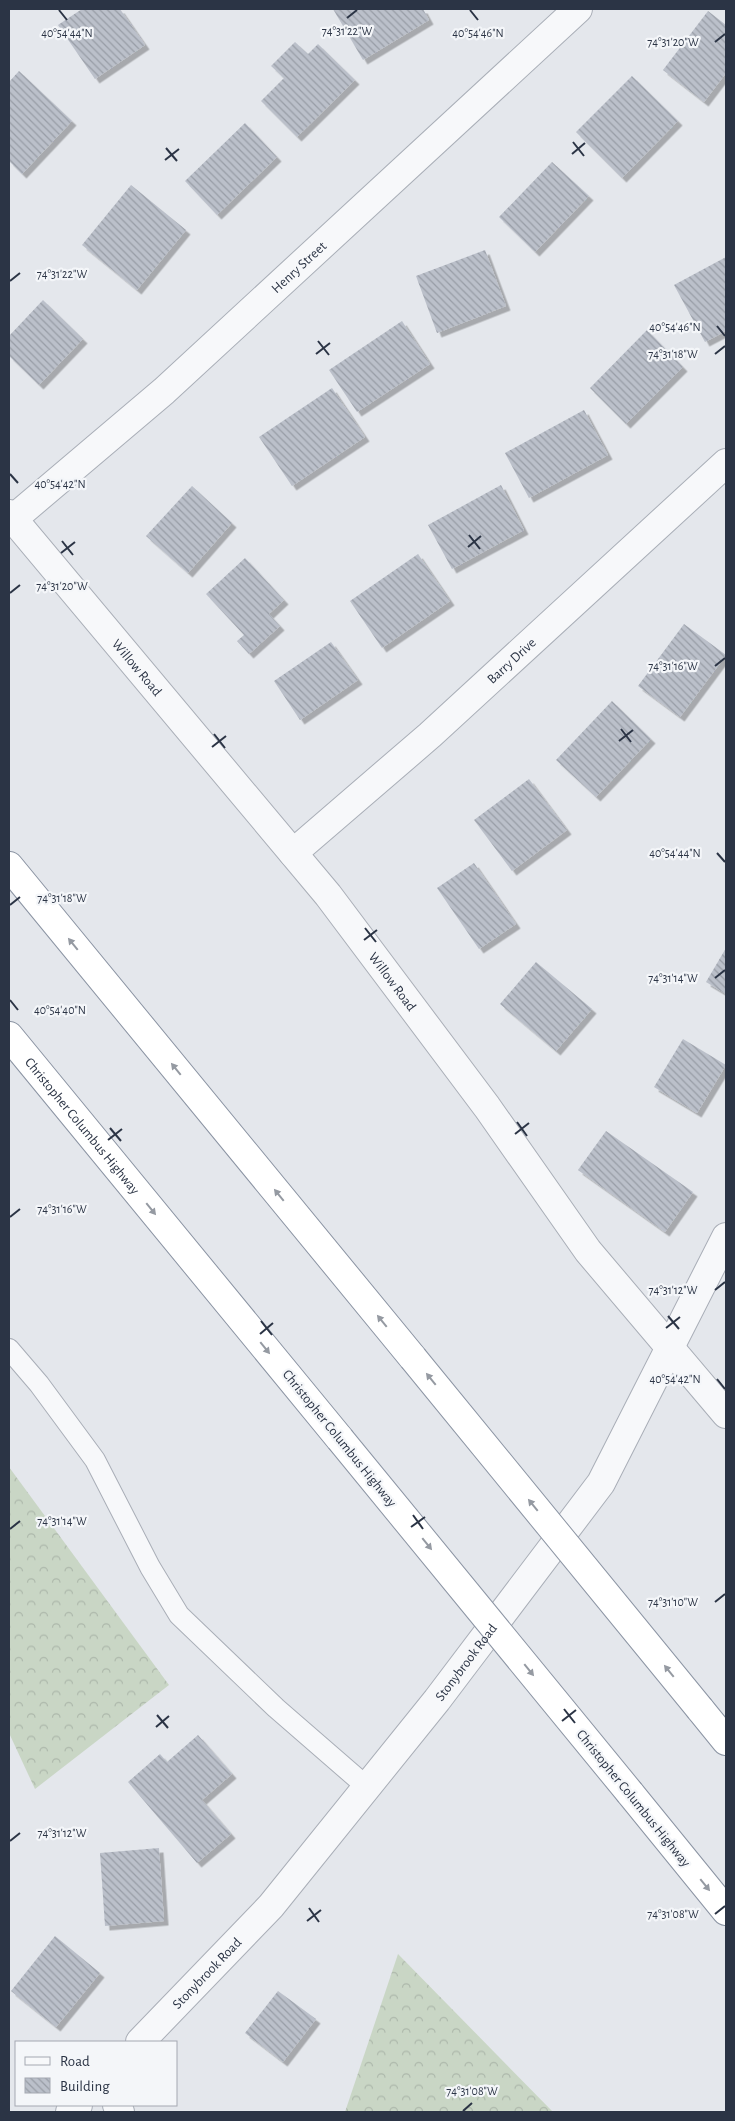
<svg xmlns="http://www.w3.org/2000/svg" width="735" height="2121" font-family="'Alegreya Sans',sans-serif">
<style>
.forest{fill:url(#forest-crowns)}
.building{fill:url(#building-back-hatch);filter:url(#shadow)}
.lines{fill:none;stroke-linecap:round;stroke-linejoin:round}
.service-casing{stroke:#a9aeb7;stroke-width:22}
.minor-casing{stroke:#a9aeb7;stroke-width:30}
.motorway-casing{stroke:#8b94a3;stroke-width:30}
.service{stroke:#f7f8fa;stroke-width:20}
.minor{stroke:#f7f8fa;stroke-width:28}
.motorway{stroke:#fff;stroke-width:28}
.motorway-bridge-casing{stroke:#8b94a3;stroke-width:30;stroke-linecap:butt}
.motorway-bridge{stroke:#fff;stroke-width:28}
.oneway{fill:#959aa2}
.ticks{fill:none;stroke:#2b3445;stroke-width:2}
.labels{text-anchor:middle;stroke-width:4.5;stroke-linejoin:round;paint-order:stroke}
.street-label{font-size:14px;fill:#2b3445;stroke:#f4f6f9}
.ticks-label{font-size:12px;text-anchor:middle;fill:#2b3445;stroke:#f4f6f9;stroke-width:4.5;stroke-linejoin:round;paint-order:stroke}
</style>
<defs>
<pattern id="forest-crowns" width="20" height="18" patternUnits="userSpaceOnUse" patternTransform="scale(1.25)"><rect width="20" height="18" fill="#c9d6c5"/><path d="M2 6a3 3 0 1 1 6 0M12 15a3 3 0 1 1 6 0" fill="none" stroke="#adb8ab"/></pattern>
<pattern id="building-back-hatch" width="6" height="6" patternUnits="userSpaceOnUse" patternTransform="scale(1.25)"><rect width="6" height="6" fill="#bbc0ca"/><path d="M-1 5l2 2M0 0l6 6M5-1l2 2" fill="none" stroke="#989da6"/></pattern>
<filter id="shadow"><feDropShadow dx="4.5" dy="4.5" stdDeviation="0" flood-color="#0004"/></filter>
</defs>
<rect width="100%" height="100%" fill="#e4e7ec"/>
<g class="forest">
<path d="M9,1467L169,1685L35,1789L9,1733Z"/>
<path d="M398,1954L553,2112H345Z"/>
</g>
<g class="building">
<path d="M82,9H120L145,45L95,79L58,25Z"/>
<path d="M333,9H423L429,20L363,60Z"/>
<path d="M708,11L726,25V73L704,102L663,70Z"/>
<path d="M295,42L308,54L318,44L355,80L297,137L261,101L284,78L271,66Z"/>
<path d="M19,71L72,121L22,174L9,161V82Z"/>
<path d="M632,76L678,121L622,178L576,132Z"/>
<path d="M245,123L277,157L217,215L185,181Z"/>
<path d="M552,162L589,196L535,252L499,217Z"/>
<path d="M131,185L186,230L137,290L82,245Z"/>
<path d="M485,250L506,306L437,333L416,276Z"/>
<path d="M726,257V331L705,342L674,285Z"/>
<path d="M43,300L83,339L39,385L9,356V336Z"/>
<path d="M402,321L430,364L357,412L329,370Z"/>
<path d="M647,330L683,367L626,424L590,388Z"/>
<path d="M332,388L365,437L292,486L259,437Z"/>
<path d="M584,410L608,455L529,498L505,453Z"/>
<path d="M501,485L524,530L452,569L428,525Z"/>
<path d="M192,486L232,523L188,573L146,536Z"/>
<path d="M418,554L450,601L382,648L350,601Z"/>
<path d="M245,558L284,600L269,614L280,626L249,654L237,641L244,635L206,594Z"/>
<path d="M684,624L726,655L680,717L638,686Z"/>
<path d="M331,642L358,680L300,720L274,681Z"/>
<path d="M612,701L651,739L596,797L556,760Z"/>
<path d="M529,779L567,830L512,871L474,820Z"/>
<path d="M474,863L516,924L479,949L437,888Z"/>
<path d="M726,948V994L706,982Z"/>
<path d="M536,962L592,1009L556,1051L500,1004Z"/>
<path d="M683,1039L726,1065L697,1113L654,1087Z"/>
<path d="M606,1131L693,1192L665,1232L578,1170Z"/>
<path d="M198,1735L232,1774L202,1800L231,1834L197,1863L128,1782L160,1754L167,1762Z"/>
<path d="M159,1848L164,1921L105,1926L100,1853Z"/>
<path d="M55,1936L100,1973L56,2027L11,1991Z"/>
<path d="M278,1991L316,2019L283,2062L245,2033Z"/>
</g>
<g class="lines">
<g class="service-casing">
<path id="service" d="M9,1349L39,1384L95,1460L150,1567L179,1615L276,1708L367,1787"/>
</g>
<g class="minor-casing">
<g id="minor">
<path id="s1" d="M9,514L328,895L487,1107L588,1251L726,1414"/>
<path id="s2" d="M13,519L164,391L578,9"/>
<path id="s3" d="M293,853L430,735L726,463"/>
<path id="s4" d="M140,2042L271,1906L437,1700L601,1483L726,1237"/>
<path d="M117,2105L120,2112"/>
<path d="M70,2112L78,2105"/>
</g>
</g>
<g class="motorway-casing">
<g id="motorway">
<path d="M9,866L413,1358"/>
<path id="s5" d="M9,1036L340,1439"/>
<path d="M700,1709L726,1741"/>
<path d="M630,1793L726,1911"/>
</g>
</g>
<use href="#service" class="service"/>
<use href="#minor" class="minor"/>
<use href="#motorway" class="motorway"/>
<g class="motorway-bridge-casing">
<g id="motorway-bridge">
<path d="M413,1358L700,1709"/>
<path d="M340,1439L630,1793"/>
</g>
</g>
<use href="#motorway-bridge" class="motorway-bridge"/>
</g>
<defs><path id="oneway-solid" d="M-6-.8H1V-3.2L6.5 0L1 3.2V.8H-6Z" transform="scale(1.25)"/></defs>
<g class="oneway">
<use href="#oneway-solid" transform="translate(73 944) rotate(-129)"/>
<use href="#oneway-solid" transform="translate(176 1069) rotate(-129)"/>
<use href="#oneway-solid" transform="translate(279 1195) rotate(-129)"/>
<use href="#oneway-solid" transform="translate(151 1209) rotate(51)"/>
<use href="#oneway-solid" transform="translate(382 1321) rotate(-129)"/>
<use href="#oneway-solid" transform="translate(265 1348) rotate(51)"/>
<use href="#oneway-solid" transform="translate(431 1379) rotate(-129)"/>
<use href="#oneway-solid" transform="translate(533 1505) rotate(-129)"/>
<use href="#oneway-solid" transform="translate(427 1544) rotate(51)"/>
<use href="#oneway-solid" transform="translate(529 1670) rotate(51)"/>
<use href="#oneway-solid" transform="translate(669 1671) rotate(-129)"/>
<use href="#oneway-solid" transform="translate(705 1885) rotate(51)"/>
</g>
<path class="ticks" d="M59,10L67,20M470,10L478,20M347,18L357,10M715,42L725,34M573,142L584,156M166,148L177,161M572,154L585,143M165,160L179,149M10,281L20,273M717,326L725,336M318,341L329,355M316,354L330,343M715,354L725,346M10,474L18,483M469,535L480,549M62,541L73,555M468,547L481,536M61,553L75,542M10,593L20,585M715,666L725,658M621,729L631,742M214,734L225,748M619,741L633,730M212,747L226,736M717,853L725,862M10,905L20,897M365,928L376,942M364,940L377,930M715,978L725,970M10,1000L18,1010M517,1122L527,1136M110,1128L121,1141M515,1134L529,1123M108,1140L122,1129M10,1217L20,1209M715,1290L725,1282M668,1316L679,1329M261,1321L272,1335M666,1328L680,1317M260,1334L273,1323M717,1379L725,1389M413,1515L423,1529M411,1527L425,1517M10,1529L20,1521M715,1602L725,1594M564,1709L575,1723M157,1715L168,1728M562,1721L576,1710M156,1727L169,1716M10,1841L20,1833M309,1908L319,1922M715,1914L725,1906M307,1921L321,1910M463,2111L472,2103"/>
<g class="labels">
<g class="street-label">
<text dy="5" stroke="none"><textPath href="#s2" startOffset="381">Henry Street</textPath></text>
<text dy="5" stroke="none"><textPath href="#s3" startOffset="291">Barry Drive</textPath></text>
<text dy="5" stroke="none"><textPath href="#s1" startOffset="200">Willow Road</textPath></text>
<text dy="5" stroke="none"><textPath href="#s1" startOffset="605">Willow Road</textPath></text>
<text dy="5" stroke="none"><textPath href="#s5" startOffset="116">Christopher Columbus Highway</textPath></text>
<text transform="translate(340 1438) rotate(51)" y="5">Christopher Columbus Highway</text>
<text dy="5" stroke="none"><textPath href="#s4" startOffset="501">Stonybrook Road</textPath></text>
<text transform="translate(634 1798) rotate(51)" y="5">Christopher Columbus Highway</text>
<text dy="5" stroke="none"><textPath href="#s4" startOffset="96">Stonybrook Road</textPath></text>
</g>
</g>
<g class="ticks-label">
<text x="347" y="35">74°31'22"W</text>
<text x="67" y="37">40°54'44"N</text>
<text x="478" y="37">40°54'46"N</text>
<text x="673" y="46">74°31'20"W</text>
<text x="62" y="278">74°31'22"W</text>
<text x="675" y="331">40°54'46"N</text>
<text x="673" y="358">74°31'18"W</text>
<text x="60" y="488">40°54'42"N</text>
<text x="62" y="590">74°31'20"W</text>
<text x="673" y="670">74°31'16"W</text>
<text x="675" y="857">40°54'44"N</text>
<text x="62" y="902">74°31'18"W</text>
<text x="673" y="982">74°31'14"W</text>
<text x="60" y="1014">40°54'40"N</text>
<text x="62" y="1213">74°31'16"W</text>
<text x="673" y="1294">74°31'12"W</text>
<text x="675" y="1383">40°54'42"N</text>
<text x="62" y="1525">74°31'14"W</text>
<text x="673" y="1606">74°31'10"W</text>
<text x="62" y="1837">74°31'12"W</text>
<text x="673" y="1918">74°31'08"W</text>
<text x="472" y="2095">74°31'08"W</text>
</g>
<rect width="735" height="2121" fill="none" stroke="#2b3445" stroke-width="20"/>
<rect x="15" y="2041" width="162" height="65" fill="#f4f6f9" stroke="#a4a8b1"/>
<rect x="25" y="2057" width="25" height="8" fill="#f7f8fa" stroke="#a4a8b1"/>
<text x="60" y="2066" font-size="15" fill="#2b3445">Road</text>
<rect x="25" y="2078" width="25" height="15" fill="url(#building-back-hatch)" stroke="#a4a8b1"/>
<text x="60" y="2091" font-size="15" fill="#2b3445">Building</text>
</svg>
